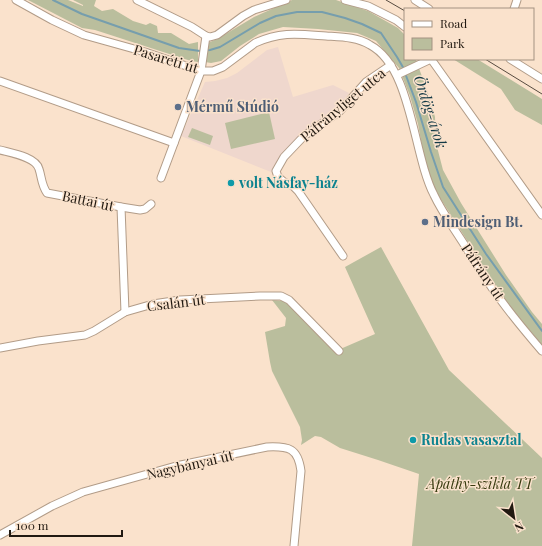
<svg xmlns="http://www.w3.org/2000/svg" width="542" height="546" font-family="'Playfair Display',serif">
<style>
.education{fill:#efd7cd}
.green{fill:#babe9d}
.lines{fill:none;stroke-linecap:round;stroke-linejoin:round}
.stream{stroke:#769ead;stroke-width:2}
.minor-casing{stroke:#b29c88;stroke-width:9}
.minor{stroke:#fff;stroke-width:7}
.tram{stroke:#574b40;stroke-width:1}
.service-dot{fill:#5c6f8a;stroke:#fae2cc;stroke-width:1.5}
.culture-dot{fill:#0f9aa8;stroke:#fae2cc;stroke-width:1.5}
.labels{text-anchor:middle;stroke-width:3;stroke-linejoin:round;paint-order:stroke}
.street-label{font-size:14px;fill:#211911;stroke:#fae2cc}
.service-label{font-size:14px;font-weight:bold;fill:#4e5e75;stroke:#fae2cc;text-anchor:start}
.culture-label{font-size:14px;font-weight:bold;fill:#0d838f;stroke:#fae2cc;text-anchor:start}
.park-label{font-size:14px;font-style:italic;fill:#383b0f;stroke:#fae2cc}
.water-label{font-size:15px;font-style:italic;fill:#133945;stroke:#fae2cc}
</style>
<rect width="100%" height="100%" fill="#fae2cc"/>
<path class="education" d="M278,47L293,97L333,85L349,93L337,108L312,126L283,153L271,172L181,136L205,82L215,81L227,78L237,73L267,50Z"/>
<g class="green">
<path d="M28,0H68L83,6V5L73,0H96L94,6L102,11L113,9L133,21L146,25L150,23L157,26L158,33H171L189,44L198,42V62L191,61L95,30L82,28Z"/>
<path d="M292,0H336L368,11L398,28L405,35V59H417L416,60L428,93L435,117L436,143L443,170L461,203L484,240L506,275L532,312L542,324V345L525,325L523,326L496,286L435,190L426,168L418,124L410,96L399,68L376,41L357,33L318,29L283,27L259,34L240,46L221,61L211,63L205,62L208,43L219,38L254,17Z"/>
<path d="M453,59H477L542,99V125L515,110L501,89Z"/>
<path d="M269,112L275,139L231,149L225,123Z"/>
<path d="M192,128L213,136L210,145L188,137Z"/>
<path d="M381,247L449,370L542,458V546H412L419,474L378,460L340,448L321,437L315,436L301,445L302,440L300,427L272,371L270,362L265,332L285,326L286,318L272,300L284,301L338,350L375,334L345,267Z"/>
</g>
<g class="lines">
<g class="stream">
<path d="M53,0L82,14L179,48L200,51L210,50L220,47L260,23L276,16L297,12H322L345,18L362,24L381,33L397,57L404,69"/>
<path d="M405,73L416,102L431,152L443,187L486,254L542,331"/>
</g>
<g class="minor-casing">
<g id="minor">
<path d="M16,0L52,20L84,35L145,52L201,71H213L223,67L255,43C281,31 299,34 326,36C341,37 357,37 370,45C412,67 413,155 434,195C441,210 451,224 460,238C470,253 478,268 488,282C504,306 523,329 542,351"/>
<path d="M137,0L192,27L206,36L210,37L217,35L243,16L254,10L286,0"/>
<path d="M345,0L368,6L396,20L405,27"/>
<path d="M415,0L429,9"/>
<path d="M514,9L517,0"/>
<path d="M431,59L542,215"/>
<path d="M510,59L542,79"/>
<path d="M397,75L431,59"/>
<path d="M0,81L174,143"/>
<path d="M0,150C11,153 36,157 39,169C42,178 41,184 47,193L121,207L140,210L145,209L151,204"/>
<path d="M161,178L201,71L206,36"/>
<path d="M121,207L125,312"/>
<path d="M343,256L298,191L293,186L284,182L278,177L276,171L284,157L304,136L340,111L366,82L391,65"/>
<path d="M0,348L38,341L85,335L94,331L125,312L153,304L180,300L260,296H281L289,300L339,351"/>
<path d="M0,535L52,506L83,492L176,466L267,447C289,446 298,448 301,471L294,546"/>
</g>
</g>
<use href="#minor" class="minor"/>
<g class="tram">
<path d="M386,0L405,11"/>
<path d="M485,59L542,94"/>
</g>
</g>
<g class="service-dot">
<circle cx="178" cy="107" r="4"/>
<circle cx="425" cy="222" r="4"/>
</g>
<g class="culture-dot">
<circle cx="231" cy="183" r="4"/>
<circle cx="413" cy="440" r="4"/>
</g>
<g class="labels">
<g class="street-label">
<text transform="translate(166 59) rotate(17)" y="5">Pasaréti út</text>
<text transform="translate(343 105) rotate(-40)" y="5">Páfrányliget utca</text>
<text transform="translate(88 201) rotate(12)" y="5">Battai út</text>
<text transform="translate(483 272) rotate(56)" y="5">Páfrány út</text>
<text transform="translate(176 303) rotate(-7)" y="5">Csalán út</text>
<text transform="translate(190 465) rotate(-13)" y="5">Nagybányai út</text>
</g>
<g class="service-label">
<text x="186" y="112">Mérmű Stúdió</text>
<text x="433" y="227">Mindesign Bt.</text>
</g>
<g class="culture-label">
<text x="239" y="188">volt Násfay-ház</text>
<text x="421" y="445">Rudas vasasztal</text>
</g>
<g class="park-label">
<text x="480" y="489">Apáthy-szikla TT</text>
</g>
<g class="water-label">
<text transform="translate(430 112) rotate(72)" y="5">Ördög-árok</text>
</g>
</g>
<rect x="404" y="8" width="130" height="52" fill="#fae2cc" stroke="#a39281"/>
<rect x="412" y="21" width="20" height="6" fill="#ffffff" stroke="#a39281"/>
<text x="440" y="28" font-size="12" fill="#211911">Road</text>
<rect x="412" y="38" width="20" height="12" fill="#babe9d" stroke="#a39281"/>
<text x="440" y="48" font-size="12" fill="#211911">Park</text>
<g transform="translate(514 518) rotate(150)" stroke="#fae2cc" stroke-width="3" paint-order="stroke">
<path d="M0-3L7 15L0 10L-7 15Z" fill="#211911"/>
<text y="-6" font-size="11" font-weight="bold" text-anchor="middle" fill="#211911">N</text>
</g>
<path d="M10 530v6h112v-6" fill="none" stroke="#211911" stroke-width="2"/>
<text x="16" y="530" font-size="12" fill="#211911" stroke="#fae2cc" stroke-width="3" paint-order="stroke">100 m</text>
</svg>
